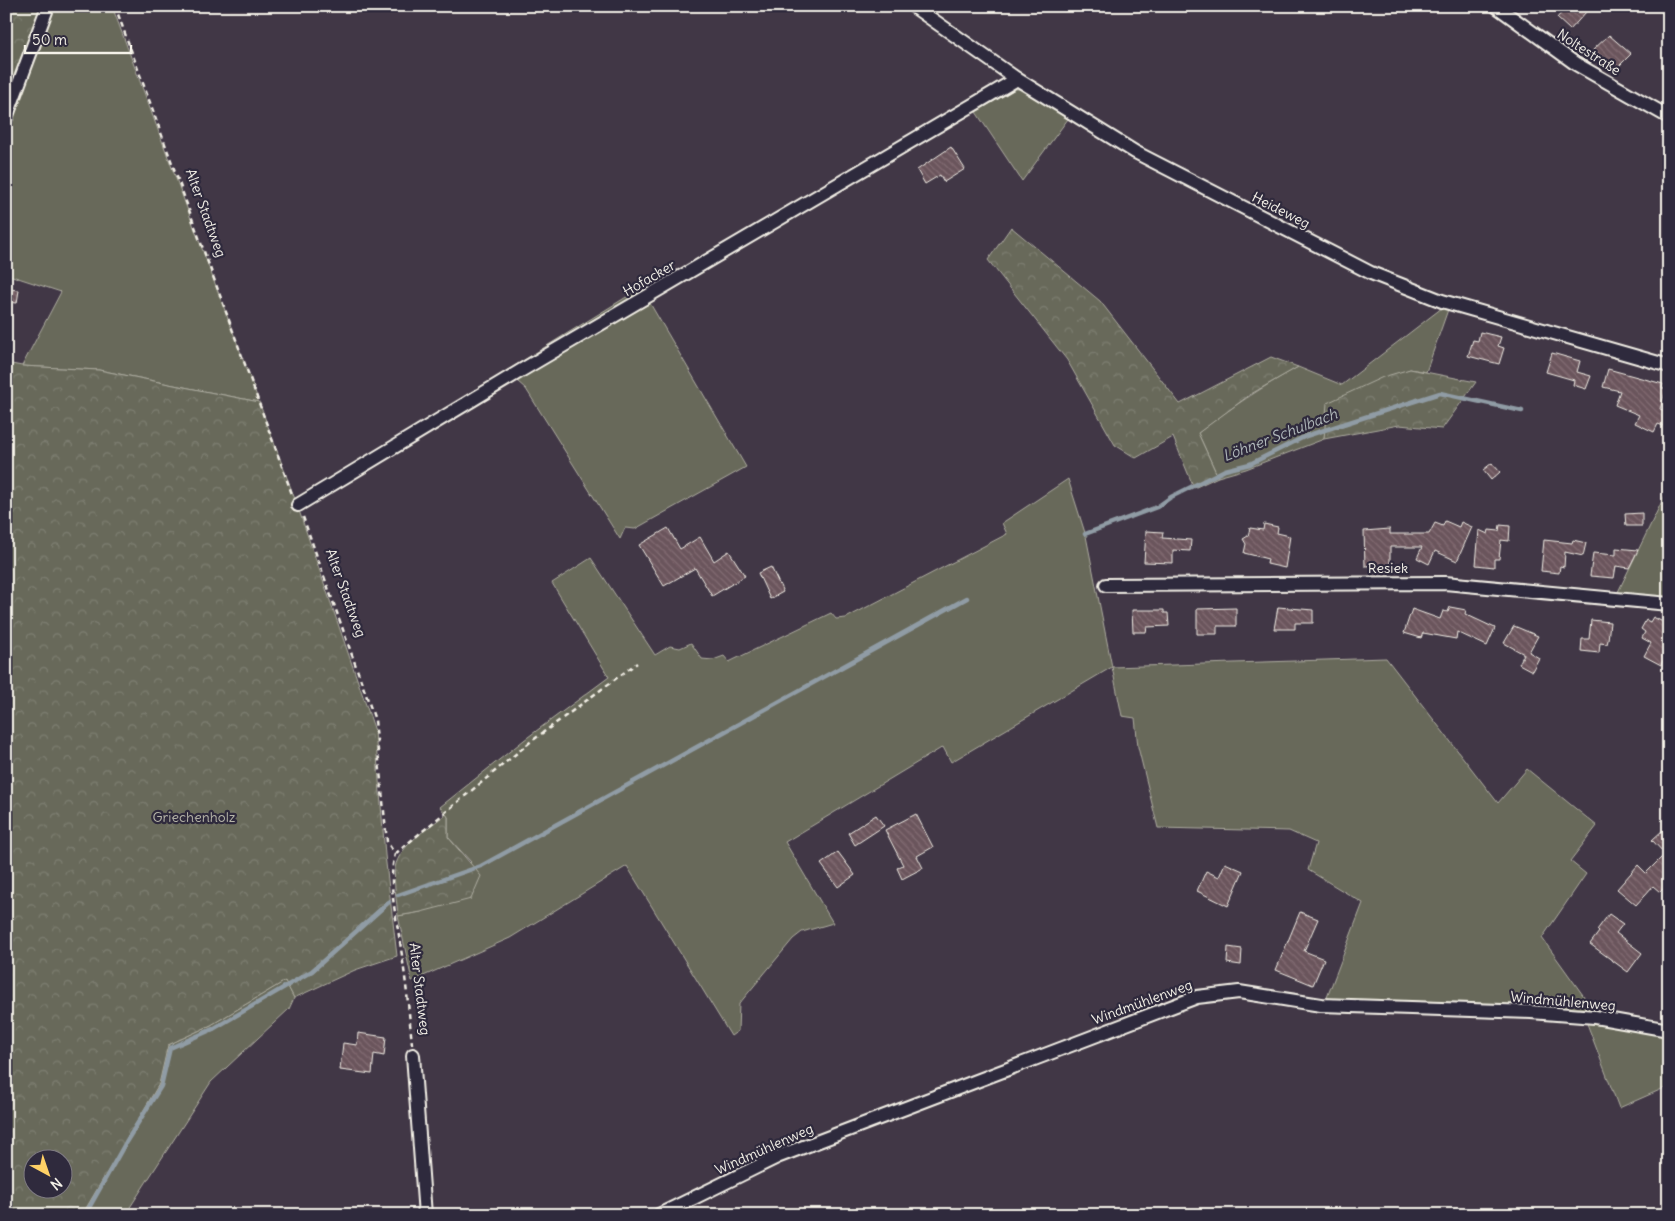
<svg xmlns="http://www.w3.org/2000/svg" width="1675" height="1221" font-family="Delius,sans-serif">
<style>
.green{fill:#68695a;stroke:#aeada1}
.forest{fill:url(#forest-crowns);stroke:#aeada1;fill-rule:evenodd}
.lines{fill:none;stroke-linecap:round;stroke-linejoin:round}
.stream{stroke:#909ca5;stroke-width:4.5}
.building{fill:url(#building-back-hatch);stroke:#f4f1e8}
.minor-casing{stroke:#f4f1e8;stroke-width:16}
.path{stroke:#f4f1e8;stroke-width:2.5;stroke-dasharray:5 4;stroke-linecap:butt}
.minor{stroke:#2f2a3d;stroke-width:12}
.labels{text-anchor:middle;stroke-width:4.5;stroke-linejoin:round;paint-order:stroke}
.street-label{font-size:14px;fill:#f4f1e8;stroke:#2f2a3d}
.park-label{font-size:14px;fill:#b5b4a8;stroke:#2f2a3d}
.water-label{font-size:15px;font-style:italic;fill:#b1b9bb;stroke:#2f2a3d}
</style>
<defs>
<pattern id="forest-crowns" width="20" height="18" patternUnits="userSpaceOnUse" patternTransform="scale(1.25)"><rect width="20" height="18" fill="#68695a"/><path d="M2 6a3 3 0 1 1 6 0M12 15a3 3 0 1 1 6 0" fill="none" stroke="#7e7f72"/></pattern>
<pattern id="building-back-hatch" width="6" height="6" patternUnits="userSpaceOnUse" patternTransform="scale(1.25)"><rect width="6" height="6" fill="#6b545c"/><path d="M-1 5l2 2M0 0l6 6M5-1l2 2" fill="none" stroke="#816d73"/></pattern>
</defs>
<rect width="100%" height="100%" fill="#413746"/>
<filter id="ink" filterUnits="userSpaceOnUse"><feTurbulence type="fractalNoise" baseFrequency=".02" numOctaves="2"/><feDisplacementMap in="SourceGraphic" scale="10" xChannelSelector="R" yChannelSelector="G"/><feConvolveMatrix kernelMatrix="1 2 1 2 8 2 1 2 1" color-interpolation-filters="sRGB"/></filter>
<g filter="url(#ink)">
<g class="green">
<path d="M42,6H112L259,402L99,370L22,366L61,292L6,274V98Z"/>
<path d="M1015,89H1022L1068,119L1022,181L976,112Z"/>
<path d="M641,288L746,467L635,529L625,528L620,539L526,389L517,381H512L506,371Z"/>
<path d="M1451,301L1426,372L1410,369L1328,403L1324,439L1246,469L1218,477L1198,433C1230,408 1262,387 1298,367L1342,385Z"/>
<path d="M1068,479L1086,536L1112,667L1386,658L1498,803L1527,769L1597,826L1570,861L1586,874L1542,938L1603,1023L1669,1030V1086L1619,1108L1583,1013L1326,1000L1363,903L1308,870L1316,843L1289,831L1158,828L1138,747L1135,718L1122,716L1112,667L951,762L943,747L785,842L833,923L802,932L793,939L739,1004L738,1031L731,1036L627,866L510,938L412,981L398,916L421,912L471,862L448,837V817L440,807L524,740L609,677L552,583L591,558L655,655L670,646L680,648L691,643L702,659L713,660L724,656L729,662L831,613L836,619L846,618L1007,534L1002,523Z"/>
<path d="M1669,486V598L1617,594L1664,497Z"/>
<path d="M285,981L294,998L289,1009L211,1082L125,1215H82L159,1084L168,1045L211,1025Z"/>
</g>
<g class="forest">
<path d="M6,6H42L6,98Z"/>
<path d="M1011,227L1100,301L1180,404L1271,357L1298,367L1251,394L1198,433L1218,477L1194,488L1173,437L1136,458L1115,445L1067,360L988,260Z"/>
<path d="M6,363L22,366L99,370L259,402L296,502L375,731L385,855L397,956L355,970L294,998L285,981L211,1025L168,1045L159,1084L82,1215H6ZM32,1158H62V1188H32Z"/>
<path d="M1410,369L1476,382L1442,429L1399,425L1324,439L1327,403L1383,377Z"/>
<path d="M446,814L448,817V837L481,876L471,899L421,912L398,916C397,901 393,883 395,868C399,845 429,828 446,814Z"/>
</g>
<g class="lines">
<g class="stream">
<path d="M1085,534L1157,507L1171,497L1225,470L1250,464L1306,436L1440,393L1522,411"/>
<path d="M398,895L481,866L967,598"/>
<path d="M85,1215L126,1142L161,1086L170,1048L213,1029L312,971L389,902"/>
</g>
</g>
<g class="building">
<path d="M1567,6H1579L1586,12L1570,30L1557,18Z"/>
<path d="M1609,35L1631,54L1615,70L1593,50Z"/>
<path d="M951,147L965,169L944,182L940,175L925,184L917,170Z"/>
<path d="M6,289L19,290L17,303L6,302Z"/>
<path d="M1480,332L1501,337L1498,346L1504,348L1499,364L1468,356L1473,340L1478,341Z"/>
<path d="M1552,353L1580,361L1577,372L1591,376L1586,389L1573,385L1574,380L1546,372Z"/>
<path d="M1608,369L1663,384L1662,388L1666,389L1660,409L1669,413V428L1658,424L1654,432L1635,423L1639,415L1615,405L1620,391L1603,387Z"/>
<path d="M1492,463L1500,472L1491,480L1483,470Z"/>
<path d="M1642,513V526H1626L1625,514Z"/>
<path d="M1445,521L1459,527L1461,522L1472,527L1457,561L1435,551L1429,564L1417,558L1422,547H1390V565L1365,566L1364,531L1390,529V534H1429L1435,523L1443,526Z"/>
<path d="M1264,524L1278,527L1277,533L1290,536L1285,568L1267,564L1268,559L1244,553L1246,544L1243,539L1248,536L1250,528L1263,530Z"/>
<path d="M1500,525L1510,526L1509,541L1501,540L1499,559H1494V567L1476,565L1479,530L1488,534L1489,530L1499,531Z"/>
<path d="M668,528L680,549L700,537L714,561L729,551L745,576L712,596L695,568L664,586L639,545Z"/>
<path d="M1146,531L1163,532L1162,538L1191,540L1190,551L1173,550V563L1144,562Z"/>
<path d="M1544,540L1572,543L1573,540L1586,543L1583,556L1565,552L1564,567L1560,566L1559,573L1541,571Z"/>
<path d="M1616,548L1638,550L1629,568L1616,566L1614,578L1590,576L1593,553L1616,555Z"/>
<path d="M771,567L783,592L770,599L758,573Z"/>
<path d="M1278,607L1313,610V623H1295V629H1274Z"/>
<path d="M1450,607L1466,610L1465,614L1495,628L1487,646L1457,632L1456,639L1423,633L1421,638L1404,633L1412,609L1440,619L1443,611L1448,612Z"/>
<path d="M1236,608V626H1217V634H1197V609Z"/>
<path d="M1132,610H1164V613H1168L1169,626L1147,627L1146,632H1133Z"/>
<path d="M1653,617L1669,625V634L1663,646L1669,650L1661,665L1644,656L1651,643L1642,638L1645,632L1641,629L1646,620L1650,622Z"/>
<path d="M1591,620L1610,622L1608,640L1607,644L1600,643L1599,653L1581,651L1582,639H1589Z"/>
<path d="M1514,626L1538,636L1529,652L1539,658L1532,671L1519,664L1524,654L1504,643Z"/>
<path d="M916,814L933,847L917,856L923,868L902,879L897,868L903,865L885,830Z"/>
<path d="M876,815L884,826L855,845L848,833Z"/>
<path d="M1663,830L1669,836V883L1660,892L1653,886L1636,905L1617,889L1638,865L1646,873L1665,854L1652,840Z"/>
<path d="M838,852L855,875L838,887L821,864Z"/>
<path d="M1225,863L1243,871L1228,906L1197,891L1206,871L1219,877Z"/>
<path d="M1300,912L1318,919L1304,951L1324,959L1313,985L1276,970Z"/>
<path d="M1609,914L1623,924L1616,933L1642,953L1628,972L1590,944L1599,932L1597,930Z"/>
<path d="M1228,947L1242,949L1241,965L1227,963Z"/>
<path d="M358,1033L386,1037L384,1056L374,1054L372,1074L340,1070L343,1043L357,1045Z"/>
</g>
<g class="lines">
<g class="minor-casing">
<g id="minor">
<path d="M913,6L1017,79L1135,152L1371,273L1442,301L1669,366"/>
<path d="M1496,6L1576,64L1669,117"/>
<path d="M6,118L48,6"/>
<path d="M298,505L522,370L1017,79"/>
<path d="M1106,585L1445,583L1669,604"/>
<path d="M413,1055L425,1215"/>
<path d="M659,1215L777,1157L1197,997L1239,992L1321,1005L1531,1012L1595,1017L1669,1030"/>
</g>
</g>
<g class="path">
<path d="M115,6L292,494"/>
<path d="M303,517L375,720L387,842L395,854C387,886 397,918 401,949C406,980 409,1012 412,1044"/>
<path d="M395,854L529,743L637,663"/>
</g>
<use href="#minor" class="minor"/>
</g>
</g>
<g class="labels">
<g class="street-label">
<text transform="translate(1589 52) rotate(33)" y="5">Noltestraße</text>
<text transform="translate(1281 210) rotate(27)" y="5">Heideweg</text>
<text transform="translate(206 213) rotate(70)" y="5">Alter Stadtweg</text>
<text transform="translate(649 278) rotate(-30)" y="5">Hofacker</text>
<text x="1388" y="573">Resiek</text>
<text transform="translate(346 593) rotate(70)" y="5">Alter Stadtweg</text>
<text transform="translate(420 989) rotate(83)" y="5">Alter Stadtweg</text>
<text transform="translate(1563 1001) rotate(5)" y="5">Windmühlenweg</text>
<text transform="translate(1142 1002) rotate(-20)" y="5">Windmühlenweg</text>
<text transform="translate(764 1149) rotate(-24)" y="5">Windmühlenweg</text>
</g>
<g class="park-label">
<text x="194" y="822">Griechenholz</text>
</g>
<g class="water-label">
<text transform="translate(1280 435) rotate(-21)" y="5">Löhner Schulbach</text>
</g>
</g>
<rect width="1675" height="1221" fill="none" stroke="#2f2a3d" stroke-width="25"/>
<rect x="12" y="12" width="1650" height="1196" fill="none" stroke="#f4f1e8" stroke-width="2" filter="url(#ink)"/>
<g transform="translate(48 1174) rotate(140)"><circle r="24" fill="#2f2a3d" stroke="#7e7a81"/>
<path d="M0-4L9 19L0 12L-9 19Z" fill="#ffd166"/>
<text y="-8" font-size="14" font-weight="bold" text-anchor="middle" fill="#f4f1e8">N</text>
</g>
<path d="M25 45v8h106v-8" fill="none" stroke="#f4f1e8" stroke-width="2.5"/>
<text x="32" y="45" font-size="15" fill="#f4f1e8" stroke="#2f2a3d" stroke-width="4" paint-order="stroke">50 m</text>
</svg>
